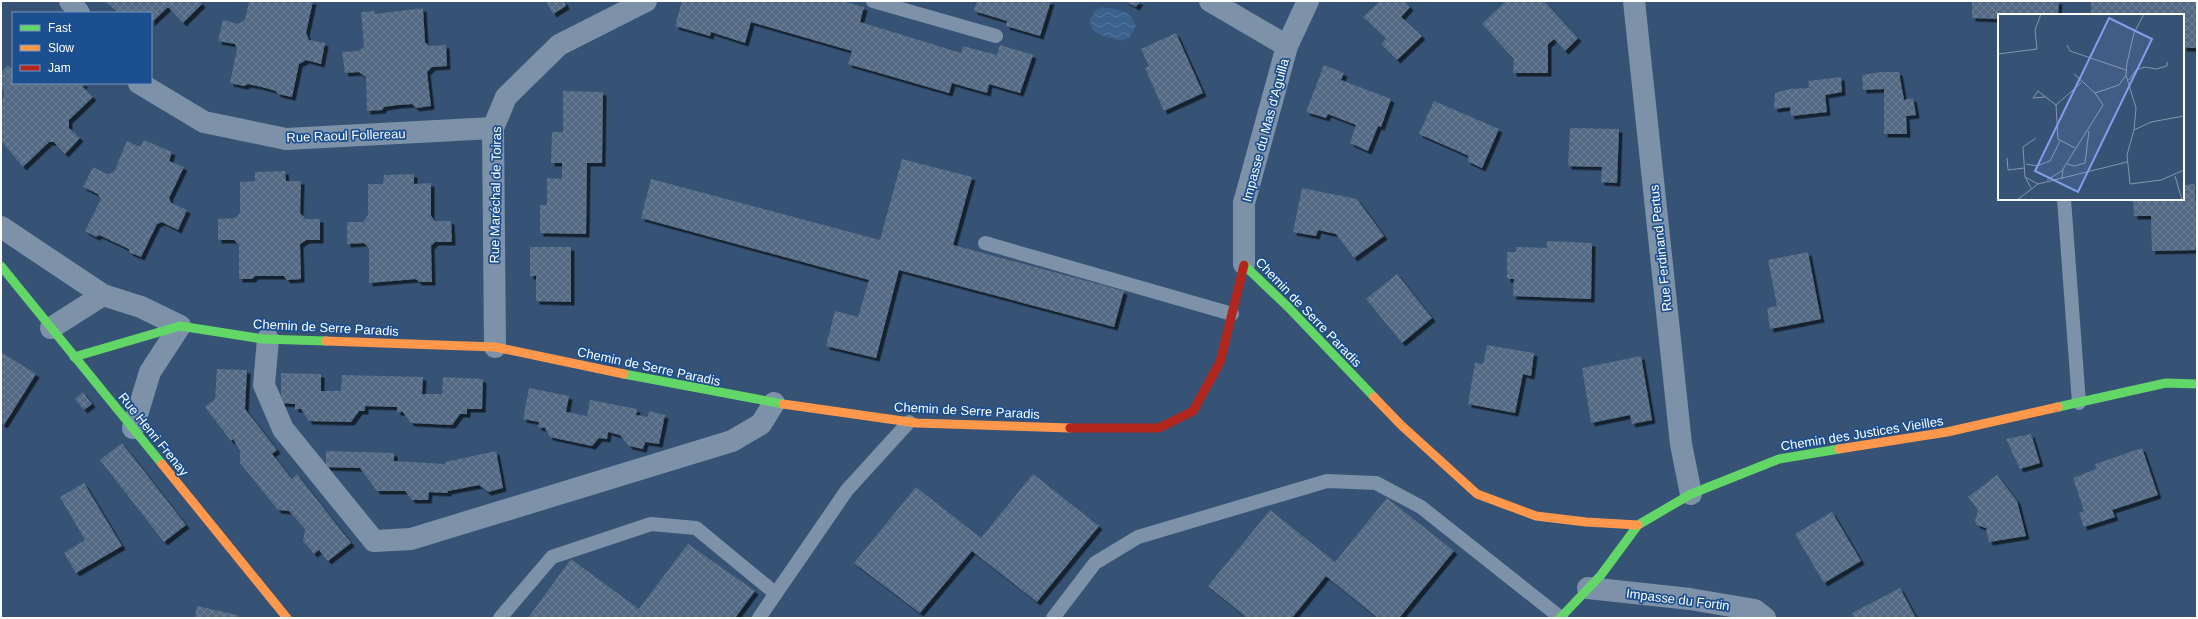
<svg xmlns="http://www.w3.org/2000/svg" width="2198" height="619" font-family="Helvetica,sans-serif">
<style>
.water{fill:url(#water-waves)}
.building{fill:url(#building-cross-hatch);filter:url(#shadow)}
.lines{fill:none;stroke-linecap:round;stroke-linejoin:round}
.lane{stroke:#7d92a8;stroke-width:14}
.street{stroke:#7d92a8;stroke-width:22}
.fast{stroke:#63d668;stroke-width:9}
.slow{stroke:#ff974d;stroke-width:9}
.jam{stroke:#b3261e;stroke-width:9}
.labels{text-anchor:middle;stroke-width:3.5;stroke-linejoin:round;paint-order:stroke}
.street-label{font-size:13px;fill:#fff;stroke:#1b4f8f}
.inset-road{fill:none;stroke:#8697ac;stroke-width:1}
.view{fill:#839eea;fill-opacity:0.15;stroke:#839eea;stroke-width:2}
.inset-edge{fill:none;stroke:#fff;stroke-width:2}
</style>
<defs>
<pattern id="water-waves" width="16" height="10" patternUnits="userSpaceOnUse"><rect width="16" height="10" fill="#3b618d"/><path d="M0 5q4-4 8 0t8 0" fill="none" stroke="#58799e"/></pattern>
<pattern id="building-cross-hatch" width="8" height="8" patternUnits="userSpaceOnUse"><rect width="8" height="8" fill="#526984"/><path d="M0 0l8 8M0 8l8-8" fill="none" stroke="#6c8096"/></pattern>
<filter id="shadow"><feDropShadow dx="3.5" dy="3.5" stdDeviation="0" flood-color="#0009"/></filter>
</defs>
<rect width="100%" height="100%" fill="#365274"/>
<path class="water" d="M1102,7C1118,10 1130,9 1136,26L1129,38L1121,41C1110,36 1100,38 1092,29L1090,19L1097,9Z"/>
<g class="building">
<path d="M105,1H199L202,4L183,23L168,7L151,23V13H118Z"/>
<path d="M249,1H313L306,33L309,40L325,43L321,64L306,60L299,64L292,97L278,94L276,91L262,87L248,84L244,86L230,83L237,49L235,44L218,41L223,20L238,24L245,20Z"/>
<path d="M546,1H564L566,6L553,14Z"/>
<path d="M682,1H842L864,7L860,22L961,53L963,46L997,55L1000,45L1033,55L1020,93L989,84L987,93L952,83L949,93L848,64L852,51L751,22L745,43L711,32L710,36L675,26Z"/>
<path d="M977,1H1051L1040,36L1006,26L1007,21L974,11Z"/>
<path d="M1126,1H1140L1136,7Z"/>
<path d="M1380,1H1404L1410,7L1401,17L1422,36L1397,60L1381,44L1386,39L1363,17Z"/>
<path d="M1506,1H1544L1578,38L1565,51L1554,39L1548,44V73H1513L1514,59L1482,24Z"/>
<path d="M1972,1H2059L2058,15H1999V19L1972,18Z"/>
<path d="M2091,1H2197V48H2183V15H2091Z"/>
<path d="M423,8L425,42L429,46L446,45L447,66L432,67L427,72L431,106L416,108L412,104L398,105L384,107L382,110L367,111L366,77L359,72L345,73L342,52L359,51L364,46L361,12L374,11L375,14Z"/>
<path d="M1176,33L1203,93L1164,111L1145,68L1149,66L1141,49Z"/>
<path d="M8,65L13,70V83H85L82,86L93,97L69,120V128L80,138L65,154L54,142H49L23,167L1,141V101L3,99L4,91L1,88V72Z"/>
<path d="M1324,65L1344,73L1341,80L1391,99L1381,127L1378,126L1368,151L1350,143L1356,125L1328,114L1326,118L1306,112Z"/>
<path d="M1880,72H1899L1904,100L1913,98L1916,115L1906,116L1907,134H1884V89L1863,90L1862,75Z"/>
<path d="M1841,77L1842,92L1825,95L1827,112L1791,116L1790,107L1774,109L1775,93L1789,89L1809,88L1808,81Z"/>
<path d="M563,91L603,92L602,163H587L586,234L540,233V205H547V178L562,179V163H551L552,132H563Z"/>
<path d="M1434,101L1499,129L1482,168L1467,161L1469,156L1419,134Z"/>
<path d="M1570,128L1619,129L1617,183L1601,182L1602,167L1568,166Z"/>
<path d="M144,140L172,152L169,161L184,167L169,198L171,203L187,210L178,230L162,222L157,224L141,257L129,252V249L99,235L96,237L85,231L101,199L98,194L83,187L93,167L107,174L114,172L127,141L140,147Z"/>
<path d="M902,159L972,177L953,245L1124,291L1114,327L899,270L876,358L826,346L835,311L858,317L869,280L641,218L651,179L880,240Z"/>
<path d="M285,171L286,181H301L300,213L306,219H320V240H306L300,244L301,279L287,280L284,276H255L252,279H239V245L234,240H218V219L235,218L240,213V182L255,181V172Z"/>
<path d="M414,174V184L431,183V216L435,221H451L452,242H435L431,246L432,282H419L416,279L369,283V248L364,243L347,244V222H363L368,215V184H383L384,175Z"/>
<path d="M2195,184L2197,250L2152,251L2151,216H2134L2133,199H2183V185Z"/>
<path d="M1302,188L1357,199L1384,236L1354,258L1336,234L1318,230L1316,236L1293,232Z"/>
<path d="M1547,241L1592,243L1591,299L1513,296L1514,279H1507V252H1516V247L1547,248Z"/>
<path d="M530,247H571V302L536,301V276H530Z"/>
<path d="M1808,252L1821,319L1770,329L1767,308L1777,306L1768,260Z"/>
<path d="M1397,274L1432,318L1402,343L1366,299Z"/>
<path d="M1487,345L1534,353L1531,376L1523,374L1515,413L1468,404L1475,363L1483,364Z"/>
<path d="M1,352L36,374L4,425L1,423Z"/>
<path d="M1641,356L1652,420L1632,424L1630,415L1591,423L1582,368Z"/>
<path d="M217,369L247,370L245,409L277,450L272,454L292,479L297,474L351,543L328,561L319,550L314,554L303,541L305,529L289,511L278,510L240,463V450L233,439L231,441L205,407L215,399Z"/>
<path d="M281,373L321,374V391H341L342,375L423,377L422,394H442L443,377L483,379L482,409H467V414H460L452,425L411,423L403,412H397V407L365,406V411H359L351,422L309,421L301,409H295V404L281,403Z"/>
<path d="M529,388L569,396L566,412L587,416L590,400L637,409L636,415L648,417L649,411L665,415L659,444L645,442L643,449L629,446L620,435L608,432L607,439L599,438L592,446L550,437L545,428L538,427L539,422L523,419Z"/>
<path d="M83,392L92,404L84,410L75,399Z"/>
<path d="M2031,434L2040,463L2020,469L2006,439Z"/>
<path d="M122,443L186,525L164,542L100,460Z"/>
<path d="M2142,448L2158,495L2112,510L2115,517L2084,527L2079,513L2084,511L2073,478L2096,469L2095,464Z"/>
<path d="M326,451L394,453V461L445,464V462L496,451L503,488L488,492L479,485L448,491V493L429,492L428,500H412L405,491H377L360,468L326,467Z"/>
<path d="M1033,474L1099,526L1037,602L972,551L920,613L854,563L916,487L981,538Z"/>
<path d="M1997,475L2017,501L2026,536L1989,542L1986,528L1977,525L1975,521L1978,510L1968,497Z"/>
<path d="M84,483L122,546L76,573L64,553L85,540L60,497Z"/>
<path d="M1387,498L1454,551L1399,618H1378L1326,576L1292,618H1247L1208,586L1270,510L1335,562Z"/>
<path d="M1832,512L1861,561L1824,583L1795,534Z"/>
<path d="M688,544L755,591L735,618H528L571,559L639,609Z"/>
<path d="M1900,588L1916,618H1855L1852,613Z"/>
<path d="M197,606L237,615L240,618H195Z"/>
</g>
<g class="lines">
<g class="lane">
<path d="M873,1L996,36"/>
<path d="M2064,199L2079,403"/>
<path d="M985,243L1232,314"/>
<path d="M500,618L552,557L651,524L696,528L775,593"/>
<path d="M759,618L847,490L909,422"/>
<path d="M1053,618L1095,563L1138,537L1327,481L1376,483L1421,507L1561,618"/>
</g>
<g class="street">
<path d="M70,1L79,13"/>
<path d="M1210,1L1287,46"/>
<path d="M1634,1L1681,444L1691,494"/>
<path d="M139,83L204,122L286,139L493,128"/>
<path d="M1,227L103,295L141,307L180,326L150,372L133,428"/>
<path d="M1244,264V203L1287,46L1308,1"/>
<path d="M51,328L103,295"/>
<path d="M268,339L264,385L283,429L374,541L411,539L732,441L761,424L774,403"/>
<path d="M495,347L493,128L506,97L559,45L646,1"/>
<path d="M1588,588L1690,599L1755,610L1765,618"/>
</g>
<g class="fast">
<path d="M1244,265L1289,308L1374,397"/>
<path d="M1,266L162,464"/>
<path d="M74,357L180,326L263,339L326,341"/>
<path d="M624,374L783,404"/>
<path d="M2058,407L2166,383L2197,384"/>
<path d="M1560,618L1601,575L1638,525L1691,494L1779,459L1839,449"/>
</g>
<g class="slow">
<path d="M326,341L495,347L624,374"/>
<path d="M1374,397L1401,425L1477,494L1536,516L1586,522L1638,525"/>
<path d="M783,404L917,423L1070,428"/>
<path d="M1839,449L1947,432L2058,407"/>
<path d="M162,464L287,618"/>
</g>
<path class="jam" d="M1070,428H1159L1193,411L1220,362L1244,265"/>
</g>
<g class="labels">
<g class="street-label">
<text transform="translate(1265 130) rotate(-75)" y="5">Impasse du Mas d'Aguilla</text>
<text transform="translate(346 135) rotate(-2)" y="5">Rue Raoul Follereau</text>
<text transform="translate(495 195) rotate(-89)" y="5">Rue Maréchal de Toiras</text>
<text transform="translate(1660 248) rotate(-96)" y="5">Rue Ferdinand Pertus</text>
<text transform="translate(1309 312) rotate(46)" y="5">Chemin de Serre Paradis</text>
<text transform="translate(326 327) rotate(3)" y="5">Chemin de Serre Paradis</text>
<text transform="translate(649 366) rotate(12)" y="5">Chemin de Serre Paradis</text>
<text transform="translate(967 410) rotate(3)" y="5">Chemin de Serre Paradis</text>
<text transform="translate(1862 433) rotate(-9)" y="5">Chemin des Justices Vieilles</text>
<text transform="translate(154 434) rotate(51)" y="5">Rue Henri Frenay</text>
<text transform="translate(1678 599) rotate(7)" y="5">Impasse du Fortin</text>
</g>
</g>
<g transform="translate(1998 14)">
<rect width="186" height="186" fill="#365274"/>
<path class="inset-road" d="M146,0L136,19L129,49L128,61L138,94L136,116L129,141L132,170L163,166L186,156M69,31L72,37L128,56M0,40L39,35L37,16L43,0M76,60L97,79M131,66L138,56L147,53L158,55L169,52V48M47,83L35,84L40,77L58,91M136,116L153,108L186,102M77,134L60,125L58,91L83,69M9,144L10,156L26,154M28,150L39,152L52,147L62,127M69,150L76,152L87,149L91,117M177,162L184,186M27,163L40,170M64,164L65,155L105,91L97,79L121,71L128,61M49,166L65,156M33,174L27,163L25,133L38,124M19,186L40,170L129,148"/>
<path class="view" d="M111,4L154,25L80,178L37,157Z"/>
<rect width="186" height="186" class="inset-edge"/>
</g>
<rect width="2198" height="619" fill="none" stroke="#ffffff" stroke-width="4"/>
<rect x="12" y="12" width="140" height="72" fill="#1b4f8f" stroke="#7695bc"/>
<rect x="20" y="25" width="20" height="6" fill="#63d668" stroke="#7695bc"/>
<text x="48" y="32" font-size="12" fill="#ffffff">Fast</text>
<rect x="20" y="45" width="20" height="6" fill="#ff974d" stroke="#7695bc"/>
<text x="48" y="52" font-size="12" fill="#ffffff">Slow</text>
<rect x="20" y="65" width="20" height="6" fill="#b3261e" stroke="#7695bc"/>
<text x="48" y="72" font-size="12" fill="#ffffff">Jam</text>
</svg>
